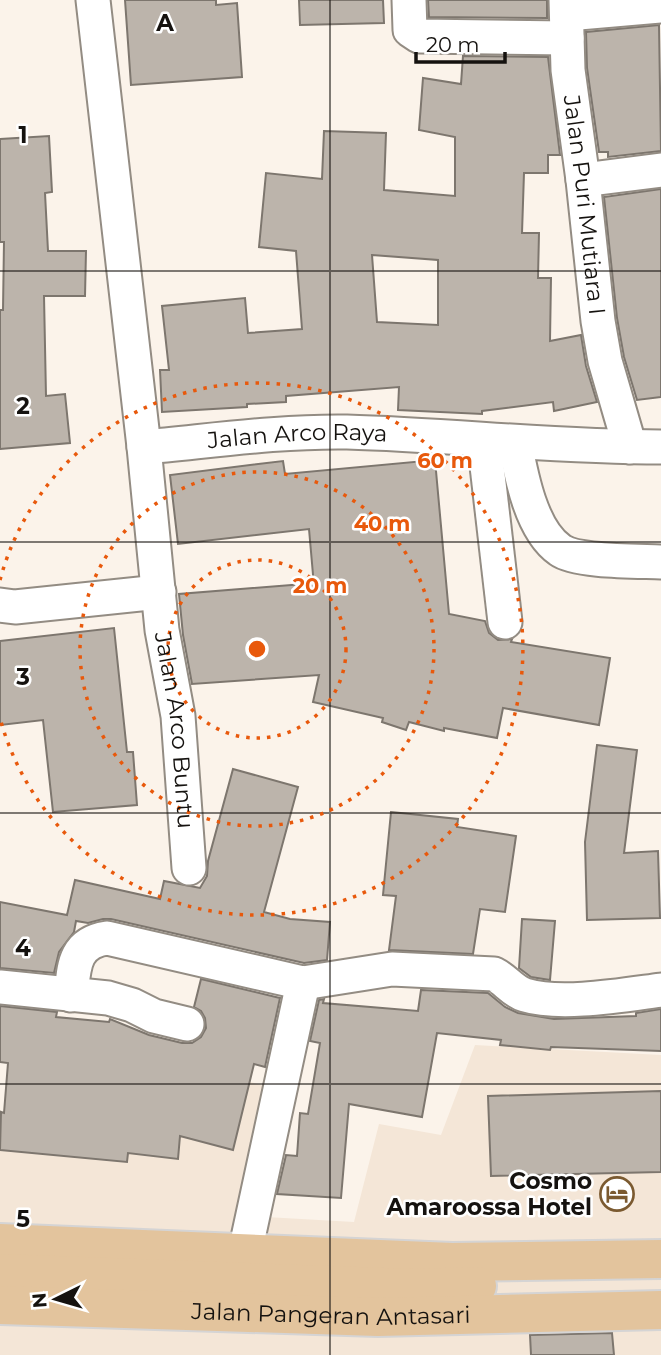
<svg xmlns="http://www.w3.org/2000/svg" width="661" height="1355" font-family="Montserrat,sans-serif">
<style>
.built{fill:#f4e6d7}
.building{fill:#bcb4ab;stroke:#7d766e;stroke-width:2;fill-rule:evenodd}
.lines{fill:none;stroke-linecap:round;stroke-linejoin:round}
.minor-casing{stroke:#938c83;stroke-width:37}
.primary-casing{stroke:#d5d4d4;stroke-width:42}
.minor{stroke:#fff;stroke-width:33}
.primary{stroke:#e3c49d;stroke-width:38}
.grid{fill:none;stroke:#15120f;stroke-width:2;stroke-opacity:0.55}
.ring{fill:none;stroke:#e8590c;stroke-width:3.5;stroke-dasharray:3.5 7}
.labels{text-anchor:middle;stroke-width:5;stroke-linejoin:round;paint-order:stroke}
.street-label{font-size:23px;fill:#15120f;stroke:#fff}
.poi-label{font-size:23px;font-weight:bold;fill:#15120f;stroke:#fff;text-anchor:end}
.grid-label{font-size:23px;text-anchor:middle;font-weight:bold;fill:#15120f;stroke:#fff;stroke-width:5;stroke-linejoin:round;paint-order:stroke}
.centre{fill:#e8590c;stroke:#fff;stroke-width:3.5}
.ring-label{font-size:21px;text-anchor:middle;font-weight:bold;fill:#e8590c;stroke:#fff;stroke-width:5;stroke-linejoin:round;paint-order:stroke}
</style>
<rect width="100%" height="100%" fill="#fbf3ea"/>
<path class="built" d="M19,1039L188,1065L291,1093L266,1217L354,1222L379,1124L441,1135L475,1045L661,1055V1355H0V1130Z"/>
<g class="building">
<path d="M125,0H216V5L237,3L242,77L131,85Z"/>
<path d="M299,0H383L384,23L300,25Z"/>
<path d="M428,0H547V18L429,17Z"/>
<path d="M659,25L661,151L608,157V152H599L587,68L586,32Z"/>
<path d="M463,56L548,57L560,155H548V173H524L522,233H539L538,278H551L550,341L581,335L586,366L597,402L554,411L553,402L482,411V414L398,410L399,387L286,396V402L247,404V407L162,412L160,370H169L162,306L245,298L248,333L302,329L296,251L259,247L266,173L322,179L324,131L386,133L384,190L455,196V137L419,130L423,78L461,84ZM372,255L438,260V325L377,322Z"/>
<path d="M49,136L52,192L45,193L48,251H86L85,296H44L46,396L65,394L70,443L0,449V310H3L4,242H0V139Z"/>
<path d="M661,189V397L637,400L624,357L617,318L604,197Z"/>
<path d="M435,460L449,614L485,621L489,633L498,640L512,639L511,642L610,658L599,725L503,708L497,738L444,728V731L409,722L406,730L382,722L383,718L313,702L319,675L192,684L183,635L179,594L304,584L314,586L309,529L178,544L170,475L283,461L285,474Z"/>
<path d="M114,628L127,752H133L137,805L53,812L43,720L0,725V641Z"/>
<path d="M597,745L637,750L624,853L658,851L660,918L587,920L585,842Z"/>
<path d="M233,769L298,787L264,912L290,919L330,922L327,960L304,963L111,919H103L88,923L76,921L74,932L59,952L54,973L0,968V902L67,915L75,880L160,899L164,881L200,888L207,876L208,861Z"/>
<path d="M391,812L458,819L457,827L516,836L505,912L480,909L473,954L389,950L396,896L383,895Z"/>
<path d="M522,919L555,921L550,980L531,977L519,968Z"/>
<path d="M201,979L280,998L265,1067L254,1064L233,1150L180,1136L178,1159L128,1153L127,1162L0,1150L1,1112L4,1113L8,1063L0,1062V1006L57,1012L56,1017L109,1022L110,1019L149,1035L182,1043H192L201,1037L206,1028L205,1018L201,1011L194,1007Z"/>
<path d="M421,990L488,993L505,1007L518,1013L554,1019L636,1016V1013L661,1009V1051L551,1047L550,1050L500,1045L501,1040L437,1033L422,1117L349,1104L341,1198L277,1194L286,1155L297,1156L300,1113L308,1114L320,1043L310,1041L319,1000L324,999L323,1003L418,1011Z"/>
<path d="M661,1091V1172L491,1176L488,1096Z"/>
<path d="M612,1333L614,1355H531L530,1335Z"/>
</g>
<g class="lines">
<g class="minor-casing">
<g id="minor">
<path id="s1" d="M93,0L144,447L162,630L178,716L189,868"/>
<path d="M409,0L410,30L419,36L567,38"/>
<path id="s2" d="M566,0L568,70L583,180L598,321L605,361L630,447"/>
<path d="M567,14L661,6"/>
<path d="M583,180L661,170"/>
<path d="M484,440L505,622"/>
<path d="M515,443C521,475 531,530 560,550C576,562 639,561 661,562"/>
<path id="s3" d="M144,447C211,441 279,431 347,432C452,435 556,447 661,447"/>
<path d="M0,605L15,607L159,592"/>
<path d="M0,987L108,998L132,1005L154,1016L187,1024"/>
<path d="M71,995C74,968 73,943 107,938L303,983L392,969L494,974C506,980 512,991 525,995C561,1006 623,995 661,990"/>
<path d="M248,1238L303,983"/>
</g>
</g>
<g class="primary-casing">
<g id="primary">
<path d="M0,1243L452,1262L661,1259"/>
<path d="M0,1273L411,1288L477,1286"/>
<path id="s4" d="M0,1305L378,1317L661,1310"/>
</g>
</g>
<use href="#minor" class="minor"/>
<use href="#primary" class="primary"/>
</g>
<path class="grid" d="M330,0V1355M0,271H661M0,542H661M0,813H661M0,1084H661"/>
<g class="ring">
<circle cx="257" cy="649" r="89"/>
<circle cx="257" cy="649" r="177"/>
<path d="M0 580A266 266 0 1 1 0 718"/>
</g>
<defs>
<g id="hotel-ring" transform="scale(1.75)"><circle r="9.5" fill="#fff" stroke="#7b5a30" stroke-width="1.5"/><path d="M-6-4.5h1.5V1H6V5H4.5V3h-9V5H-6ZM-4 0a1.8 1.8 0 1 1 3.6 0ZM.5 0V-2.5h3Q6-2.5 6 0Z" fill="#7b5a30"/></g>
</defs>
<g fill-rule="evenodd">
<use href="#hotel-ring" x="617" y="1194"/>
</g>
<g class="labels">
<g class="street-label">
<text dy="8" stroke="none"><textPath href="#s2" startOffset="206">Jalan Puri Mutiara I</textPath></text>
<text dy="8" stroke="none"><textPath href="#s3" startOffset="154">Jalan Arco Raya</textPath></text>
<text dy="8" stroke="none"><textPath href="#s1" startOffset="735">Jalan Arco Buntu</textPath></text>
<text dy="8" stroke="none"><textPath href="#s4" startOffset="331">Jalan Pangeran Antasari</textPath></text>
</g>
<g class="poi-label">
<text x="592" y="1189">Cosmo<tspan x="592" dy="26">Amaroossa Hotel</tspan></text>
</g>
</g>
<g class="grid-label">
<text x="165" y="31">A</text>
<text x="23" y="143">1</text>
<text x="23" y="414">2</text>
<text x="23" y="685">3</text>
<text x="23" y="956">4</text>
<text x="23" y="1227">5</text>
</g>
<circle cx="257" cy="649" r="10" class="centre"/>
<g class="ring-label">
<text x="445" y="468">60 m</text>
<text x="382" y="531">40 m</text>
<text x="320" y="593">20 m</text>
</g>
<g transform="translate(56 1299) rotate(265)" stroke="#ffffff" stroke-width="5" paint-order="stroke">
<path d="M0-5L12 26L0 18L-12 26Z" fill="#15120f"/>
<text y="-10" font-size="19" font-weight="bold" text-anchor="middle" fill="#15120f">N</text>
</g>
<path d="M416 52v10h89v-10" fill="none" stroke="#15120f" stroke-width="3.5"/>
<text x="426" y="52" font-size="21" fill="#15120f" stroke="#ffffff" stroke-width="5" paint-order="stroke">20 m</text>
</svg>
